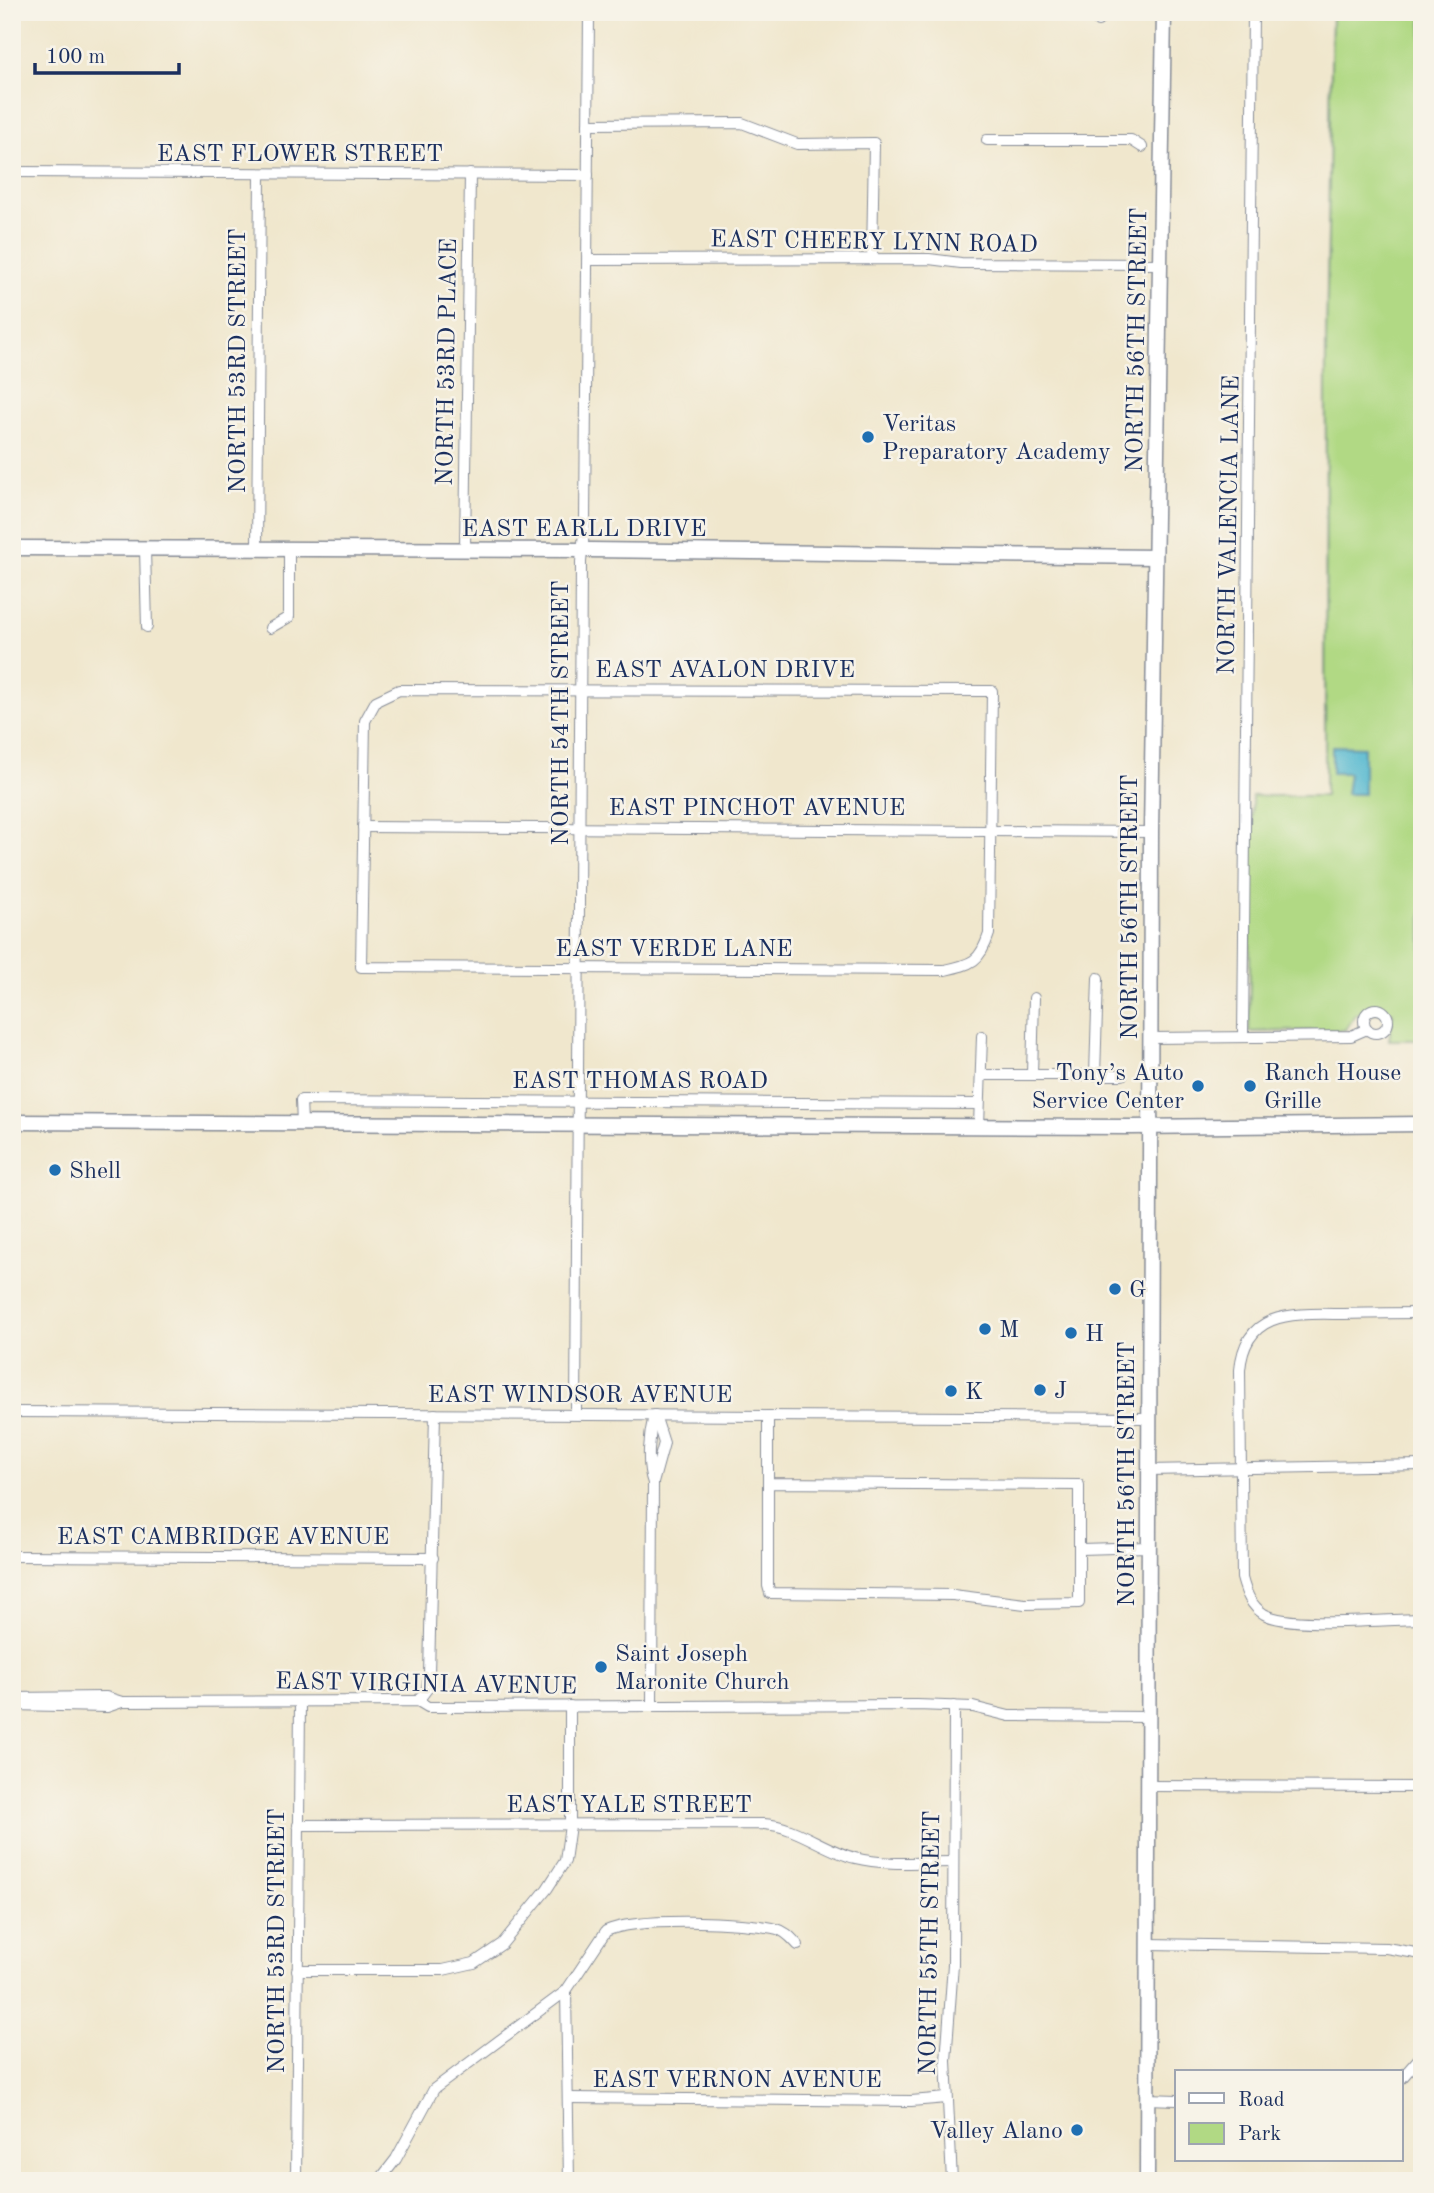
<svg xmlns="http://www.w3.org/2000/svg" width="1434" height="2193" font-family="'Old Standard TT',serif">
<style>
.green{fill:#b1d984;stroke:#668471;stroke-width:2}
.water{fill:#51b7cf;stroke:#367396;stroke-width:2}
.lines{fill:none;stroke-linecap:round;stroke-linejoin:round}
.street-casing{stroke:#868b96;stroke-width:12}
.secondary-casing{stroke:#868b96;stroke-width:17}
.street{stroke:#fff;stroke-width:10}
.secondary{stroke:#fff;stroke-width:14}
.poi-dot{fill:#1f6fb2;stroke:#f7f3e8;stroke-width:2.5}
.labels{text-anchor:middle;stroke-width:5;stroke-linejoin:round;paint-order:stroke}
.street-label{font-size:24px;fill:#1b2f5e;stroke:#f7f3e8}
.poi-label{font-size:24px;fill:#1b2f5e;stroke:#f7f3e8;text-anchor:start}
</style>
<rect width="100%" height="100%" fill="#f7f3e8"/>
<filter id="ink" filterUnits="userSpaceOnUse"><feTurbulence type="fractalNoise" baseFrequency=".0143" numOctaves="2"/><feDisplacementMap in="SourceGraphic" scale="14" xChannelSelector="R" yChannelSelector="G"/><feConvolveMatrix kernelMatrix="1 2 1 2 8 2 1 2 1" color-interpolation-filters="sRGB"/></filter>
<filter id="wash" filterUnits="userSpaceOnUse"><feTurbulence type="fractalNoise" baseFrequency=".00686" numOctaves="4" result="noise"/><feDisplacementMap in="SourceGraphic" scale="28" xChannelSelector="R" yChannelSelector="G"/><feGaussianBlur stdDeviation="1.57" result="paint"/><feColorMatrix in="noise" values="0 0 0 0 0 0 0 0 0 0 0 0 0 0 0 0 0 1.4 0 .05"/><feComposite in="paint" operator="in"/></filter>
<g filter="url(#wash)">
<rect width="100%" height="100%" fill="#f0e7cd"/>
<path class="green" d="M1332,12H1422V1040H1389L1393,1012L1356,1014L1345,1030L1249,1032L1252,796H1325L1326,342Z"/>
<path class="water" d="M1332,746L1364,747V794H1346L1349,773H1332Z"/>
</g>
<g filter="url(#ink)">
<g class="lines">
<g class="street-casing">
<g id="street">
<path d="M1098,21V12"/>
<path d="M588,124L742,123L797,144L874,143L872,259"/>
<path d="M987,140H1131L1142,147"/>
<path d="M12,172L588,175"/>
<path d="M588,260L929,259L961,263L1160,264"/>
<path d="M145,549L147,627"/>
<path d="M257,549L260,174"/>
<path d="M465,550L470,174"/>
<path d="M270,628L289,617V549"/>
<path d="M399,690L992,691L989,934C980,962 972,964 945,970L361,967L365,721L376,701Z"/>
<path d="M363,827L1151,832"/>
<circle cx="1376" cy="1021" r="12"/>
<path d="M1243,1037L1253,12"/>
<path d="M1151,1038L1351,1036L1367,1029"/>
<path d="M982,1075H1122"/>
<path d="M1032,1075L1034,998"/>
<path d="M1095,1075L1098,978"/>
<path d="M302,1123L301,1100L979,1104"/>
<path d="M979,1126L982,1036"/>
<path d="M1422,1313C1396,1313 1370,1313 1345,1314C1297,1314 1245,1308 1240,1370L1242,1578C1246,1593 1251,1606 1264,1614C1290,1629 1388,1619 1422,1619"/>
<path d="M12,1412L1147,1418"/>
<path d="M576,1414L581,562L585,523L589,12"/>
<path d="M768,1416V1586L770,1593L953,1595L1025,1604L1079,1603V1485L768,1483"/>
<path d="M1148,1470L1422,1465"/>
<path d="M653,1483L664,1443L655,1415"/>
<path d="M1081,1549L1148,1547"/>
<path d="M12,1556L433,1558"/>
<path d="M12,1698L106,1697L122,1702"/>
<path d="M418,1701L427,1689L429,1675L435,1414"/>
<path d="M12,1705L107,1707L122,1702L418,1701L428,1707L917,1705L973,1707L1009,1716L1149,1717"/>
<path d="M652,1706L653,1483C646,1464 649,1435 654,1415"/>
<path d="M1148,1786L1422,1787"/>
<path d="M298,1825L764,1824C797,1826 823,1850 855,1858C886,1866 921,1862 952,1862"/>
<path d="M1149,1944L1386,1948L1422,1954"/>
<path d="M297,1970H443L474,1963L502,1944L547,1889L565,1861L570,1825V1706"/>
<path d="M566,1991L569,2181"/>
<path d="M1401,2079L1422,2055"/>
<path d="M569,2098L911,2101L947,2098"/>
<path d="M1147,2099L1177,2100"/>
<path d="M296,2181L300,1702"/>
<path d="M379,2181L396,2159L434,2089L566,1991L606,1931C636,1917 744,1921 777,1929C786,1931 792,1939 798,1945"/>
<path d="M952,2181L946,2061L953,1964L954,1706"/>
</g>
</g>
<g class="secondary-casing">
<g id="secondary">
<path d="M12,548L591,550L1155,557"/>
<path d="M12,1122L1131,1127L1422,1124"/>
<path d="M1147,2181L1151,832L1164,12"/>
</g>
</g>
<use href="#street" class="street"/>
<use href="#secondary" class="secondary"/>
</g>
</g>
<g class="poi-dot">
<circle cx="868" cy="437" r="7"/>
<circle cx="1198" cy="1086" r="7"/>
<circle cx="1250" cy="1086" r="7"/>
<circle cx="55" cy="1170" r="7"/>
<circle cx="1115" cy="1289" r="7"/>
<circle cx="985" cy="1329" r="7"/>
<circle cx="1071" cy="1333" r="7"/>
<circle cx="1040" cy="1390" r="7"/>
<circle cx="951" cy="1391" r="7"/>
<circle cx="601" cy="1667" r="7"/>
<circle cx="1077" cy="2130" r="7"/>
</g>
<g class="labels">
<g class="street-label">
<text x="300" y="161">EAST FLOWER STREET</text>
<text transform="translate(874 241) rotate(1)" y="8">EAST CHEERY LYNN ROAD</text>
<text transform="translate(1136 340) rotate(-89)" y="8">NORTH 56TH STREET</text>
<text transform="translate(237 361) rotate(-90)" y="8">NORTH 53RD STREET</text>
<text transform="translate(446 362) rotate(-89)" y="8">NORTH 53RD PLACE</text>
<text transform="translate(1228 525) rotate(-89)" y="8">NORTH VALENCIA LANE</text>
<text x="584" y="536">EAST EARLL DRIVE</text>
<text x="725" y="677">EAST AVALON DRIVE</text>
<text transform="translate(560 713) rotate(-90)" y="8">NORTH 54TH STREET</text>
<text x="757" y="815">EAST PINCHOT AVENUE</text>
<text transform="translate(1129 907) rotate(-90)" y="8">NORTH 56TH STREET</text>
<text x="674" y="956">EAST VERDE LANE</text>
<text x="640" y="1088">EAST THOMAS ROAD</text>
<text x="580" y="1402">EAST WINDSOR AVENUE</text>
<text transform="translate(1126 1474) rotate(-90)" y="8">NORTH 56TH STREET</text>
<text x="223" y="1544">EAST CAMBRIDGE AVENUE</text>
<text transform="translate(426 1683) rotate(1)" y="8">EAST VIRGINIA AVENUE</text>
<text x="629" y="1812">EAST YALE STREET</text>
<text transform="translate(276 1941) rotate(-90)" y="8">NORTH 53RD STREET</text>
<text transform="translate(929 1943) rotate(-89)" y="8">NORTH 55TH STREET</text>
<text x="737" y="2087">EAST VERNON AVENUE</text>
</g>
<g class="poi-label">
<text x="882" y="431">Veritas<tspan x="882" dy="28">Preparatory Academy</tspan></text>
<text x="1184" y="1080" text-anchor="end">Tony’s Auto<tspan x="1184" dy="28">Service Center</tspan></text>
<text x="1264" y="1080">Ranch House<tspan x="1264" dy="28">Grille</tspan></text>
<text x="69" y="1178">Shell</text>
<text x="1129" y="1297">G</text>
<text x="999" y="1337">M</text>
<text x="1085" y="1341">H</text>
<text x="1054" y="1398">J</text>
<text x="965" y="1399">K</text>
<text x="615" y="1661">Saint Joseph<tspan x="615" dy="28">Maronite Church</tspan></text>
<text x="1063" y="2138" text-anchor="end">Valley Alano</text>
</g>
</g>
<rect width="1434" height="2193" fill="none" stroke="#f7f3e8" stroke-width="42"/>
<rect x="1175" y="2070" width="228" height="91" fill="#f7f3e8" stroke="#9fa5b1" stroke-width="2"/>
<rect x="1189" y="2093" width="35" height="10" fill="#ffffff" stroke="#9fa5b1" stroke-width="2"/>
<text x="1238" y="2106" font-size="21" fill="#1b2f5e">Road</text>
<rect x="1189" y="2123" width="35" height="21" fill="#b1d984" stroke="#9fa5b1" stroke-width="2"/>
<text x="1238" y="2140" font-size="21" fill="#1b2f5e">Park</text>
<path d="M35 63v10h144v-10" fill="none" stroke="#1b2f5e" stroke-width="3.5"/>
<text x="46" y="63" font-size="21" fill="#1b2f5e" stroke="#f7f3e8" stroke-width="5" paint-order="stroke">100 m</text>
</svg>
